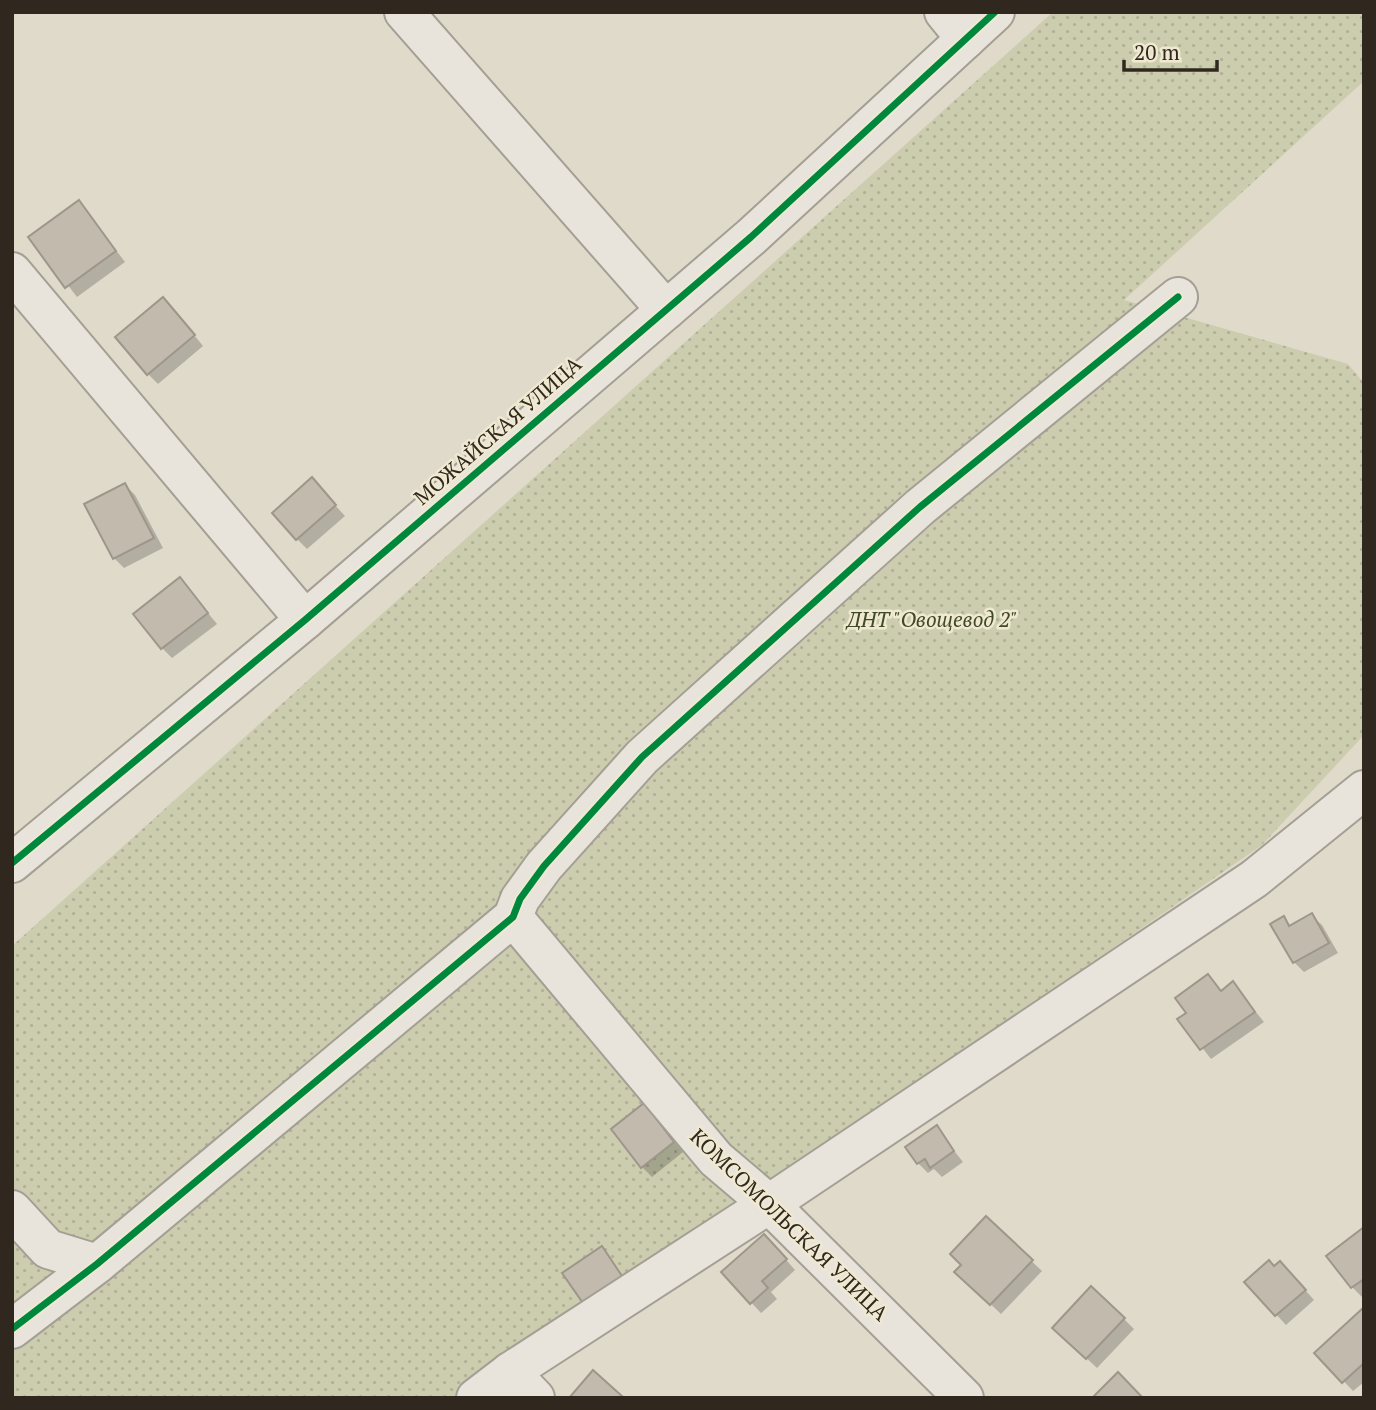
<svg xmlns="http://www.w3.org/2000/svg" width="1376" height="1410" font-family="'PT Serif',serif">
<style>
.grass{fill:url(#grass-dots)}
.shadow{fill:#0003}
.building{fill:#c2baac;stroke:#9e968b;stroke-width:2}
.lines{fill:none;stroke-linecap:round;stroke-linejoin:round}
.minor-casing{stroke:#a49f94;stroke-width:42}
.minor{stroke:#e8e4db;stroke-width:38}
.cycleway-casing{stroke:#f0e9d1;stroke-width:11}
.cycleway{stroke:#00873e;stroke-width:7}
.labels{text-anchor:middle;stroke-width:5;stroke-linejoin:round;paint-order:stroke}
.street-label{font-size:21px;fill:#30281e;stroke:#f0e9d1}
.park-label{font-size:21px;font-style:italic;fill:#3f4a27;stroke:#f0e9d1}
</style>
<defs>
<pattern id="grass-dots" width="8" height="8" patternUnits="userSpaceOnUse" patternTransform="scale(1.75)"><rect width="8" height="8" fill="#cbcdae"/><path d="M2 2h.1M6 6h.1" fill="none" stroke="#afb095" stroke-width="1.8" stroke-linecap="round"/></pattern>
</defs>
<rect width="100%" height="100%" fill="#dfdaca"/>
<path class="grass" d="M1053,12H1364V81L1124,300L1348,364L1364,383V735L1262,845L903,1093L474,1398H12V946Z"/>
<g class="shadow">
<path d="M79,202L125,262L77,297L31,237Z"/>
<path d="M173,309L203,346L158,384L148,374Z"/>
<path d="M125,485L135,495L163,548L124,568L114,558Z"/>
<path d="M321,490L345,516L307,549L297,539Z"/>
<path d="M180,579L217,624L172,658L162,648Z"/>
<path d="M1312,916L1322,925L1338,953L1304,972L1294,962L1284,918L1292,927Z"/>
<path d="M1208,976L1222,992L1233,984L1264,1022L1211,1059L1180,1019L1188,1013Z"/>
<path d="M644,1106L683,1152L652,1177L642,1167Z"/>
<path d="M936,1128L963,1162L942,1177L934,1169L928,1173L918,1163Z"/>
<path d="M986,1218L1042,1271L1001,1314L957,1272Z"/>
<path d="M1364,1229V1296L1362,1297L1352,1287Z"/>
<path d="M774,1246L795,1270L771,1292L777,1299L761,1313L723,1272Z"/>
<path d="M1274,1269L1290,1273L1314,1300L1286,1325L1247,1283Z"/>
<path d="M1363,1310L1364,1382L1353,1391L1317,1353Z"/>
<path d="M1124,1319L1134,1329L1097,1368L1065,1338Z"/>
</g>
<g class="building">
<path d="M79,200L116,251L65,288L28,237Z"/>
<path d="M163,297L195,335L147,375L115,337Z"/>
<path d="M312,477L336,505L296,540L272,513Z"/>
<path d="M125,483L154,538L113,559L84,504Z"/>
<path d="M180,577L208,613L161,649L133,614Z"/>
<path d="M1312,913L1329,943L1293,963L1270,924L1284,916L1289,926Z"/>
<path d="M1208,974L1221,991L1233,981L1255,1012L1200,1050L1177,1019L1186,1013L1175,998Z"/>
<path d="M644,1103L674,1142L641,1168L611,1129Z"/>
<path d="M937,1125L954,1151L930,1168L925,1159L917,1164L905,1147Z"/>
<path d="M986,1216L1033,1260L990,1305L954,1272L961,1265L950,1254Z"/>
<path d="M1364,1227V1279L1351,1288L1326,1256Z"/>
<path d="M764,1234L787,1259L762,1281L768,1288L750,1304L721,1272Z"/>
<path d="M602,1246L624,1279L585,1306L562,1273Z"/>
<path d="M1269,1260L1274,1266L1280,1261L1306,1290L1275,1316L1244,1282Z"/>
<path d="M1091,1286L1125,1318L1086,1359L1052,1328Z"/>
<path d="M1363,1308L1364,1363L1342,1383L1314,1353Z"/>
<path d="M593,1370L623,1397V1398H569Z"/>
<path d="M1118,1372L1143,1398H1092Z"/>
</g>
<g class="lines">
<g class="minor-casing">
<g id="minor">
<path d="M404,12L666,310"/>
<path d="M944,12L966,39"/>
<path d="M12,272L305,620"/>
<path d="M12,863L305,620L751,237L995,12"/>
<path d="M513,917L716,1159L769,1204L964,1398"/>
<path d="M12,1210L48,1249L97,1264"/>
<path d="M12,1329L97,1264L513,917L520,899L544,866L642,757L920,507L1178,297"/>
<path d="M510,1372L535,1398"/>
<path d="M476,1398L510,1372L769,1204L1254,879L1364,790"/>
</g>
</g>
<use href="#minor" class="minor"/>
<g class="cycleway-casing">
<g id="cycleway">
<path d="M12,863L305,620L751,237L995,12"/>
<path d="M12,1329L97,1264L513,917L520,899L544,866L642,757L920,507L1178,297"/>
</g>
</g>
<use href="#cycleway" class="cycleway"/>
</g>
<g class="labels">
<g class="street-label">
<text transform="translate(498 431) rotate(-41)" y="7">МОЖАЙСКАЯ УЛИЦА</text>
<text transform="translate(789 1225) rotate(44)" y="7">КОМСОМОЛЬСКАЯ УЛИЦА</text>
</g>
<g class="park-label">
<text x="932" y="627">ДНТ "Овощевод 2"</text>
</g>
</g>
<rect width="1376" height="1410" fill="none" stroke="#30281e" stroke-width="28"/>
<path d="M1124 60v10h93v-10" fill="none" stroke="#30281e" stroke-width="3.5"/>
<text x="1134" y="60" font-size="21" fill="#30281e" stroke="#f0e9d1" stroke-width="5" paint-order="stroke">20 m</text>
</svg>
